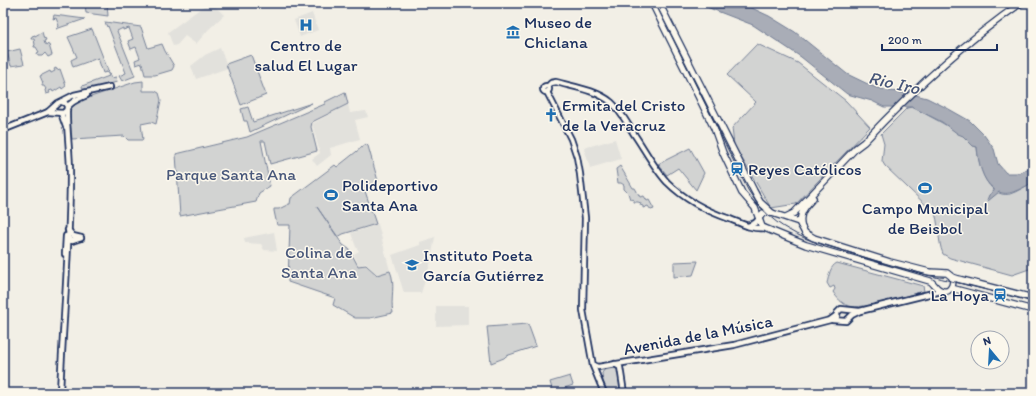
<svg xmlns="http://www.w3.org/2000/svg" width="1036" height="396" font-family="Itim,sans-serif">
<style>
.built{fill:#e2e1dc}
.green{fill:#d2d3d2;stroke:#768198}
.water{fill:#a9adb7;stroke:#707b93}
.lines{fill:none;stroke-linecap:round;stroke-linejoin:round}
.minor-casing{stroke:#1b2f5e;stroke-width:8}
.major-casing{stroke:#1b2f5e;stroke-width:8}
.minor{stroke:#fbf7ec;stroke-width:4.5}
.major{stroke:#fbf7ec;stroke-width:5.5}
.tram{stroke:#1b2f5e;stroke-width:1}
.labels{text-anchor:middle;stroke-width:3;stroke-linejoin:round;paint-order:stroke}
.poi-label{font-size:17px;fill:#1b2f5e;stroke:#fbf7ec;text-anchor:start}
.park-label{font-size:17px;fill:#49587b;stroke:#fbf7ec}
.street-label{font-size:17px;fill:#1b2f5e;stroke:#fbf7ec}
.water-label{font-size:18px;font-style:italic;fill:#465579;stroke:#fbf7ec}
</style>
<rect width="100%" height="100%" fill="#f2efe6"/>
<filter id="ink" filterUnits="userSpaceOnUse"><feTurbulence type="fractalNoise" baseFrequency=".025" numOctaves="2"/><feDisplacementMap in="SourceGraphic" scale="8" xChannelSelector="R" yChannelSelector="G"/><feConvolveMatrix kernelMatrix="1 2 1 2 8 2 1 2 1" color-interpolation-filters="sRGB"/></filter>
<g filter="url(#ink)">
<g class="built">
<path d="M208,3H212L224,15L208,30L196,44L185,36L177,45L173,46L168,32Z"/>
<path d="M312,13L318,30L300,37L294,20Z"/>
<path d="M220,48L228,68L196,79L191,66L205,55Z"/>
<path d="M348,104L350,113L366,111L368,117L355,120L360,139L330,148L331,155L317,166L312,159L320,153L312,124Z"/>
<path d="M615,139L621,159L590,168L584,148Z"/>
<path d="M378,224L390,271L377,275L366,263L359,266L354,254L359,251L356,247L351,233Z"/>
<path d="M274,232L277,251L264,250L261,244L245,243L244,238Z"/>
<path d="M435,237L430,265L421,293H404L392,255L420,245V242Z"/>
<path d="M436,306H468V325L436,326Z"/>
</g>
<g class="green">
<path d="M85,3H107L108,16L86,13Z"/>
<path d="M54,15L85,19L56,29L59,26L56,18L53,19Z"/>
<path d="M105,22L141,27L148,48L162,44L165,51L174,66L172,70L155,75H145L142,63L136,65L135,60L140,58L136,47L131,49L128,41L133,39L129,28L123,30V28L117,31L135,76L122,81L119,76L126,73L108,26L107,27Z"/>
<path d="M92,29L111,78L116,77L117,82L83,91L82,86L109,76L107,72L103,73L98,58L73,67L71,60L77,57L68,37Z"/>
<path d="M42,32L44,39L45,38L46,40L44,41L45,44L49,45L52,55L48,57L45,53L42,56H38L37,53L39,52L36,47H34V46L35,45L34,39H31L32,36L35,35V36Z"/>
<path d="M757,44L798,63L846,101L870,127L796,204L771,208L734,145L732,128L756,102L727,75Z"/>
<path d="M20,49L24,64L11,66L7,52Z"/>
<path d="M251,55L266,95L241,105L226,64Z"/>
<path d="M56,68L57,70L60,69L66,86L62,89L61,87L53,92L52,90L49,91L50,93L46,94L45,90L46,89L44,86H42V84L43,83L40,76L50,71L51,73L55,71L54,69Z"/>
<path d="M143,81V91H155L159,93L161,100L156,124L151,122L141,124L143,140H128L124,136L72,139L69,109L73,103L135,82Z"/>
<path d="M345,92L348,104L312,122L311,127L317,151L270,164L265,141H261L270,186L259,193L256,202L180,216L176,154L247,137L325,104V102Z"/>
<path d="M312,103L250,132L247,121H244L241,109L248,107L253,122Z"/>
<path d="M912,107C930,116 946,125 963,135C968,139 970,146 977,147C978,163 987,199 1010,194C1017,192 1025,186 1033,183V267L1032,268L1012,275L950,258L943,254C937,239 940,223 933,208L930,209L885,166L882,161L884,144L881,134L907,108Z"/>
<path d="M366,144L368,146L378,181L365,191L376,224L343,234L338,237L317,207L338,238L343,245L349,249L358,266L366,265L377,275L390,271C396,284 390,299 393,313L370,318H355L333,305L335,298L288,282L290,225H277L274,211V209H279L289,204H290L291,198L335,165L337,167Z"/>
<path d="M690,148L704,173L696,190L678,168L667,175L658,164Z"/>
<path d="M620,166L633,188H635L640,197L644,196L647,201L649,200L654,209L651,210L648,206L643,208V206L640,205L641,203L638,202H634V200L630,199L628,193L624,189V185L621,183H618L616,169Z"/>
<path d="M698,261L693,275L674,277V262Z"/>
<path d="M837,263L923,286L924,291C908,295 863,310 849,306C842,304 837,298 833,292L835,289L834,286L830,288L827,283C829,276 830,266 837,263Z"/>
<path d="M528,324L536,346L506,356L504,358L491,363L487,327Z"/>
<path d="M617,367L621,393H608L603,381L602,373L605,369Z"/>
<path d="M570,376L573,385L553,392L550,382Z"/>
</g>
<path class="water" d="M699,3H741L769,16L795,32L847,74L874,87L889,91L908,93L927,98L947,108L970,121L984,135L994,149L998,164L1006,173H1019L1033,166V183C1022,187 1010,197 999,192L988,201L987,200L989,195L994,191V189C982,181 978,161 977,147L973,146L963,136L958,134L942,122L912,107H884L872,101L847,94L801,57L753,25L704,6Z"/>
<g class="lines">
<g class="minor-casing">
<g id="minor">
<circle cx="546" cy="89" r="3"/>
<path d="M548,86L551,83L556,82C574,87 596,90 611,102C621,111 628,125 636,137C646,152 655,169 667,182C685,200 706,211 730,219C740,223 753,230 764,228"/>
<path d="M547,92L571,139L577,157L580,174L585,218L583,310L593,366L604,393"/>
<path d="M67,108C71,101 80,98 87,95"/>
<path d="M48,112L63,113L67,110"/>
<path d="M61,113L66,127"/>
<path d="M3,130L48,112L58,103L74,95L110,87"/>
<path d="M748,226L755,223L759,219"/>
<path d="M68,230L73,236L81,238"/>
<path d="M68,238L72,241L81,238"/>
<path d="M65,254L66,236"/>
<path d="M837,317V313L841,309L859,311"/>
<path d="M832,320L846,321L852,315L860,311L941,291"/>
<path d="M615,364L620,367L624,393"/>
<path d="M593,365L598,367L734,345L830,320L837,315"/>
<path d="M60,393C63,319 70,247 70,173C70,150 66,128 67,106L65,103L62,102"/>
</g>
</g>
<g class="major-casing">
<g id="major">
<path d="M652,3L714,128L723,153L742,193L755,208L762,227L806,245L930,281C934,283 935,288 940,290C949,295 955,285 952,277"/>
<path d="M659,3L754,191L760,202L772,213"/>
<path d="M786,217L794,213L856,148L864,142C912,91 963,43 1021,3"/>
<path d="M759,218L763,213H772L799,222L805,233L814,238L890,262L929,272L947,273L952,277L958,279L1033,298"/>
<path d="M801,225C799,212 805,207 813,198"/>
<path d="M951,288L1033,310"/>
</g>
</g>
<use href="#minor" class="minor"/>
<use href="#major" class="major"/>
<path class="tram" d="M655,3L748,190C758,206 772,221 789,230C808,242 830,246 851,253C911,272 972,286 1033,302"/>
</g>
</g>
<defs>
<g id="hospital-bare" transform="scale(1.08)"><path d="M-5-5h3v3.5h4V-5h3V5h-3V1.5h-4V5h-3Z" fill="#1f6fb2" stroke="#fbf7ec" stroke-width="2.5" paint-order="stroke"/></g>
<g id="museum-bare" transform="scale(1.08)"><path d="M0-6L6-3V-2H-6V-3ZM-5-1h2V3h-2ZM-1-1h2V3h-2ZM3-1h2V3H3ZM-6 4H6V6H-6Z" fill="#1f6fb2" stroke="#fbf7ec" stroke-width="2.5" paint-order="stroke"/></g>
<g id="church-bare" transform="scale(1.08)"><path d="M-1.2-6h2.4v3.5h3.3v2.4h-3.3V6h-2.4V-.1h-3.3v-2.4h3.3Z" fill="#1f6fb2" stroke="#fbf7ec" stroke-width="2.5" paint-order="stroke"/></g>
<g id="station-bare" transform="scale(1.08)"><path d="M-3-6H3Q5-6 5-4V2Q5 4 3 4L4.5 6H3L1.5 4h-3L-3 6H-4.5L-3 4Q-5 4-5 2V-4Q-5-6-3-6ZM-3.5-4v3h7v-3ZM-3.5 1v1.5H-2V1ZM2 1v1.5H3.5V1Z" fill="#1f6fb2" stroke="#fbf7ec" stroke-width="2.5" paint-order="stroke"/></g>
<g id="stadium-bare" transform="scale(1.08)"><path d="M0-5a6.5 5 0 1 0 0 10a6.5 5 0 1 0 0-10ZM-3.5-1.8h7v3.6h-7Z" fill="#1f6fb2" stroke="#fbf7ec" stroke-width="2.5" paint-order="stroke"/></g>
<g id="university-bare" transform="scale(1.08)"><path d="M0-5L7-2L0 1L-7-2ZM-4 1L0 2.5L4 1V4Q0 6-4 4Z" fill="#1f6fb2" stroke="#fbf7ec" stroke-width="2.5" paint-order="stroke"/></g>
</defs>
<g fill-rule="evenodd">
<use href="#hospital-bare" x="306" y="25"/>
<use href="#museum-bare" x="513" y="32"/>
<use href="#church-bare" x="551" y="115"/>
<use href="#station-bare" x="737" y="169"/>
<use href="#stadium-bare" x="925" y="188"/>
<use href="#stadium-bare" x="331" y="195"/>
<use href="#university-bare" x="412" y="265"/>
<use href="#station-bare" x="1000" y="295"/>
</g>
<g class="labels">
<g class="poi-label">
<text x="524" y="28">Museo de<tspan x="524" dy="20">Chiclana</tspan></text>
<text x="306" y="51" text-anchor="middle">Centro de<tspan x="306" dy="20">salud El Lugar</tspan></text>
<text x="562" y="111">Ermita del Cristo<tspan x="562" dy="20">de la Veracruz</tspan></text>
<text x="748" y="175">Reyes Católicos</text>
<text x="342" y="191">Polideportivo<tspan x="342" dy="20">Santa Ana</tspan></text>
<text x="925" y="214" text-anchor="middle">Campo Municipal<tspan x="925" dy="20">de Beisbol</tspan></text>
<text x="423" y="261">Instituto Poeta<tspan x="423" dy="20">García Gutiérrez</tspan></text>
<text x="989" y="301" text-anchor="end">La Hoya</text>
</g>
<g class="park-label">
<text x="231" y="180">Parque Santa Ana</text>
<text x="319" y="258">Colina de<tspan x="319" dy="20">Santa Ana</tspan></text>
</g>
<g class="street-label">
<text transform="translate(698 335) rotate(-11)" y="6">Avenida de la Música</text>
</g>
<g class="water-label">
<text transform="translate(894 83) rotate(13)" y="6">Rio Iro</text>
</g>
</g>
<rect width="1036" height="396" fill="none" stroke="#fbf7ec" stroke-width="16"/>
<rect x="8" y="8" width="1020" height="380" fill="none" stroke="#1b2f5e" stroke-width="1.5" filter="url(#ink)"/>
<g transform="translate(990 350) rotate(342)"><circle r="19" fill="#fbf7ec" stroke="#a1a7b3"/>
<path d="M0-3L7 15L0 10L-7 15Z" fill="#1f6fb2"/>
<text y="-6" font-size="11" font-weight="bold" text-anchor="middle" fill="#1b2f5e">N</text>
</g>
<path d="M882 44v6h115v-6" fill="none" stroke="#1b2f5e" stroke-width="2"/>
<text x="888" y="44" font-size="12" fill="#1b2f5e" stroke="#fbf7ec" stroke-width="3" paint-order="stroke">200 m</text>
</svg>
